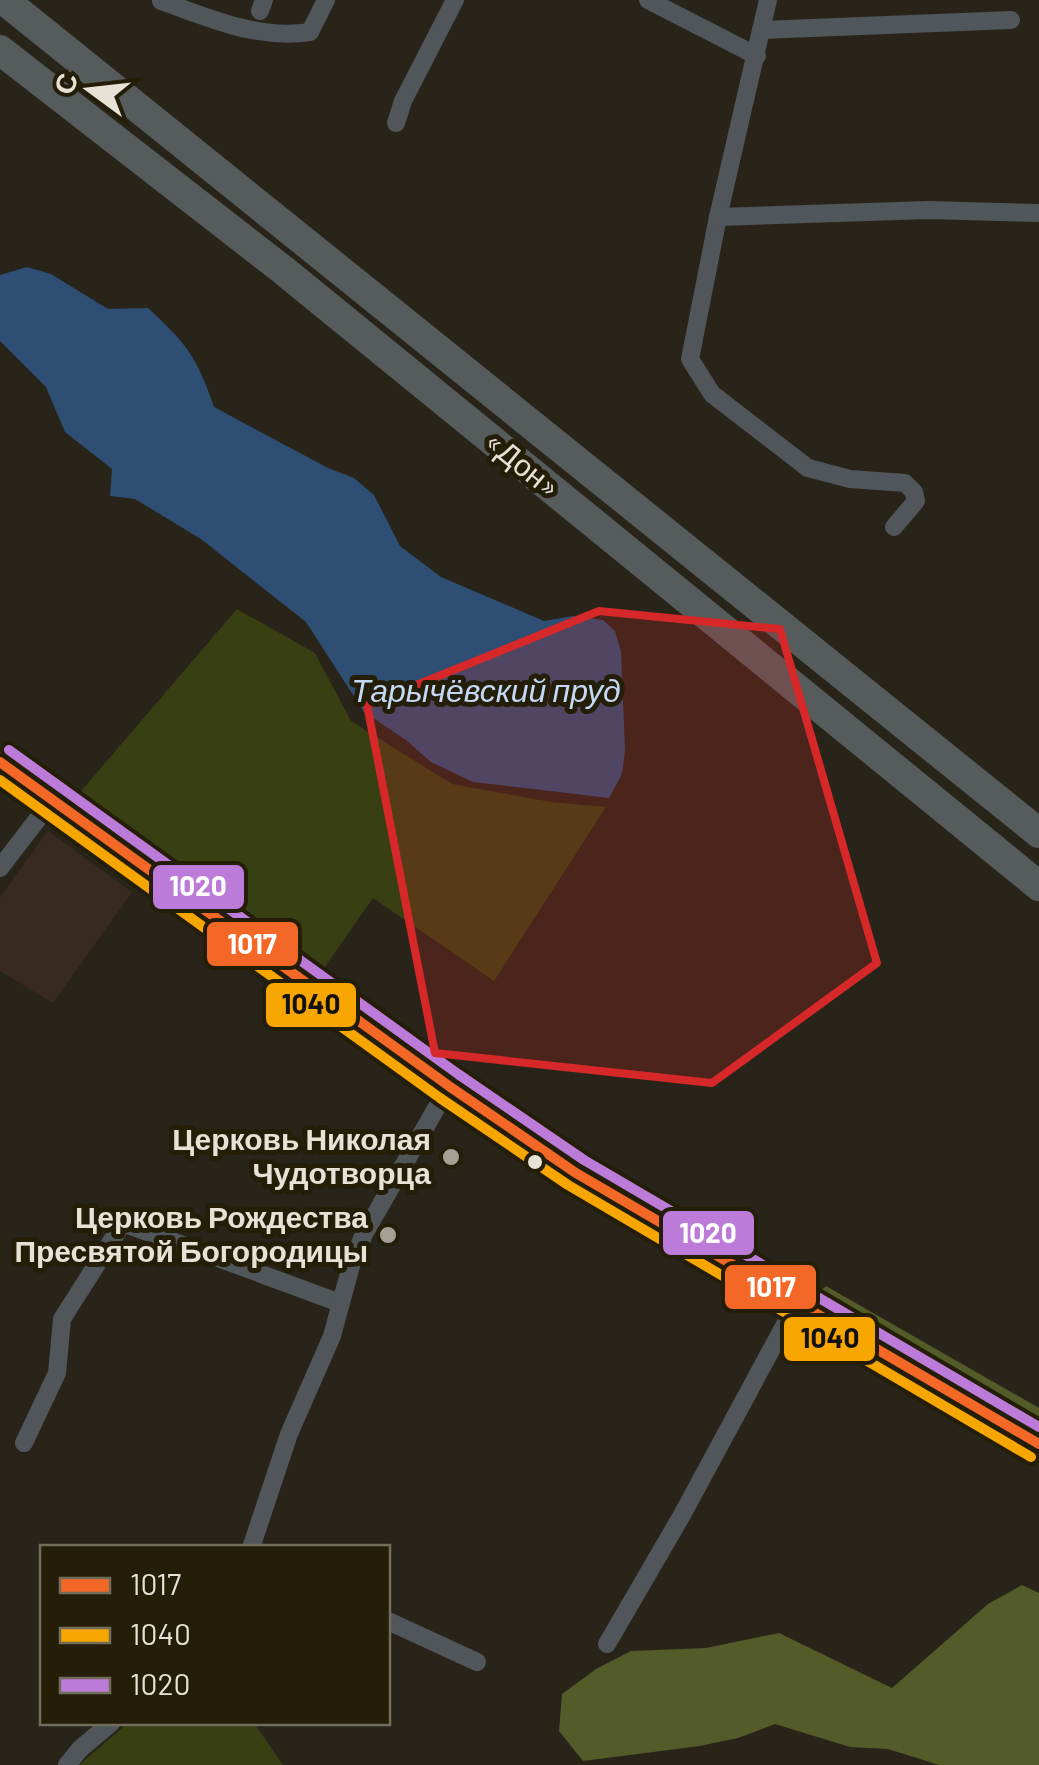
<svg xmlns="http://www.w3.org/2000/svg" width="1039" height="1765" font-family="Barlow,sans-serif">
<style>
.commercial{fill:#392a21}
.green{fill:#383f12}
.forest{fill:#535b28}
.water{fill:#2f4e74}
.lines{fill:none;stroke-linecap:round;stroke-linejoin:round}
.minor{stroke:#51565a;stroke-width:18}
.secondary{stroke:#5a6066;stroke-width:22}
.motorway{stroke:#565b5c;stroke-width:30}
.bus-1-casing{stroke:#241e09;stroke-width:18}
.bus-2-casing{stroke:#241e09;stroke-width:18}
.bus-3-casing{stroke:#241e09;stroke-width:18}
.bus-1{stroke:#f36827;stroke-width:10}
.bus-2{stroke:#f7a600;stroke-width:10}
.bus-3{stroke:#bd7bd9;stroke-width:10}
.marked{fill:#d62828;fill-opacity:0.2;stroke:#d62828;stroke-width:8;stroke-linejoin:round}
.poi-dot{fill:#a4a093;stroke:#241e09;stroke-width:4}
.bus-dot{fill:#e6e2d5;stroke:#241e09;stroke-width:4}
.labels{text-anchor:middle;stroke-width:10;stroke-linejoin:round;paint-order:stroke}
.street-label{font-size:30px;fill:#e6e2d5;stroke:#241e09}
.poi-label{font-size:30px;font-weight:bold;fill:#e6e2d5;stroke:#241e09;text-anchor:end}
.water-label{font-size:32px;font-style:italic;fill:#c4d9f5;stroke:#241e09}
.line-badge{stroke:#241e09;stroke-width:4}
.badge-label{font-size:28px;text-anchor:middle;font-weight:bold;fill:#fff}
.pale-badge-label{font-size:28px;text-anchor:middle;font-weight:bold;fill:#111}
</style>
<rect width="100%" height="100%" fill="#282419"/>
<path class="commercial" d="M48,831L132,892L53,1003L0,971V897Z"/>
<g class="green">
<path d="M237,609L315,653L351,721L452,784L551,802L606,807L494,981L373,898L317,978L76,797Z"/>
<path d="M129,1722L254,1723L283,1765H79Z"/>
</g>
<g class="forest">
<path d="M826,1286L1039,1408V1425L815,1296Z"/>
<path d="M1022,1585L1039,1593V1765H939L888,1749L850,1747L775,1724L738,1738L700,1746L583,1761L559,1731L562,1694L596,1669L631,1651L706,1648L779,1633L892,1688L988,1604Z"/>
</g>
<path class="water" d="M27,267L51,274L108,309L148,308C187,344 197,357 214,407L328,468L354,478L374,495L400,546L441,577L544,621L573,616L603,620L615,631L621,652L625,750L622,774L609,798L473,782L431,762L406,740L364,712L306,622L201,539L135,499L110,496L112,469L65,432L46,387L0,341V275Z"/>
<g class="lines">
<g class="minor">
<path d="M648,0L757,56"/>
<path d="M768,0L718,217L690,359L712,394L808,468L850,479L905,483L914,492L916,501L894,527"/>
<path d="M161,1C210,18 257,40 310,32L326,0"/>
<path d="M260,11L264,0"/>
<path d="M761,30L1011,20"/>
<path d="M396,123L403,101L455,0"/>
<path d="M718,217L928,210L1039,213"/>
<path d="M0,868L53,799"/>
<path d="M24,1443L57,1373L62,1319L123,1223L340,1303"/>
<path d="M251,1548L289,1434L332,1336L351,1266L364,1234L449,1086"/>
<path d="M388,1621L477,1662"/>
<path d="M607,1644L682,1515L796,1304"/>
<path d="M67,1765L80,1749L112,1722"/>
</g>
<path class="secondary" d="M0,762L449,1086L576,1173L1039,1444"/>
<g class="motorway">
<path d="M4,0L1039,833"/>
<path d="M0,50L283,270L1039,886"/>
</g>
<g class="bus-1-casing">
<path id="bus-1" d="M0,762L449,1086L576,1173L1039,1444"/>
</g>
<g class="bus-2-casing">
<path id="bus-2" d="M0,780L440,1098L568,1185L1031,1457"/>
</g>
<g class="bus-3-casing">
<path id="bus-3" d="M9,750L458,1074L584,1160L1039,1427"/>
</g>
<use href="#bus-1" class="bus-1"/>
<use href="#bus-2" class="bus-2"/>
<use href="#bus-3" class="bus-3"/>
</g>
<path class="marked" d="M599,611L780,629L877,963L712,1083L435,1053L367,705Z"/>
<g class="poi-dot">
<circle cx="451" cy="1157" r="10"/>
<circle cx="388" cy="1235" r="10"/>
</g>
<circle class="bus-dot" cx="535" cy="1162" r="9"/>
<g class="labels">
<g class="street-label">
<text transform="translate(522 465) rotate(39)" y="10">«Дон»</text>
</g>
<g class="poi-label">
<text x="431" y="1150">Церковь Николая<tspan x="431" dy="34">Чудотворца</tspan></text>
<text x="368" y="1228">Церковь Рождества<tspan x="368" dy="34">Пресвятой Богородицы</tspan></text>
</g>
<g class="water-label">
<text x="486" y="702">Тарычёвский пруд</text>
</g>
</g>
<g class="line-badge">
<rect x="151" y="863" width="95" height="48" rx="10" fill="#bd7bd9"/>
<rect x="205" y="920" width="95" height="48" rx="10" fill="#f36827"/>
<rect x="264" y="981" width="94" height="48" rx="10" fill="#f7a600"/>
<rect x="661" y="1209" width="95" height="48" rx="10" fill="#bd7bd9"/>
<rect x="723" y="1263" width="95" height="48" rx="10" fill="#f36827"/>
<rect x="782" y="1315" width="95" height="48" rx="10" fill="#f7a600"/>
</g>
<g class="badge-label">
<text x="198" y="896">1020</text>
<text x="252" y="954">1017</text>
<text x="708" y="1243">1020</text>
<text x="771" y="1297">1017</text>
</g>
<g class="pale-badge-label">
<text x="311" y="1014">1040</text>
<text x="830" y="1348">1040</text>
</g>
<rect x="40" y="1545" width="350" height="180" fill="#241e09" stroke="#726c5b" stroke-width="2.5"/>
<rect x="60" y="1578" width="50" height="15" fill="#f36827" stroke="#726c5b" stroke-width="2.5"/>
<text x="130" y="1595" font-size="30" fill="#e6e2d5">1017</text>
<rect x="60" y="1628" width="50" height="15" fill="#f7a600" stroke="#726c5b" stroke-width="2.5"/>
<text x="130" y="1645" font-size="30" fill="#e6e2d5">1040</text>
<rect x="60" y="1678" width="50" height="15" fill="#bd7bd9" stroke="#726c5b" stroke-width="2.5"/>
<text x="130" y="1695" font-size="30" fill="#e6e2d5">1020</text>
<g transform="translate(90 90) rotate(285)" stroke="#241e09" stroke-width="8" paint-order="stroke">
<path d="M0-8L18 38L0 25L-18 38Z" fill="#e6e2d5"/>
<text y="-15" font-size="28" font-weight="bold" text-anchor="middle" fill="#e6e2d5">С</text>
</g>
</svg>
